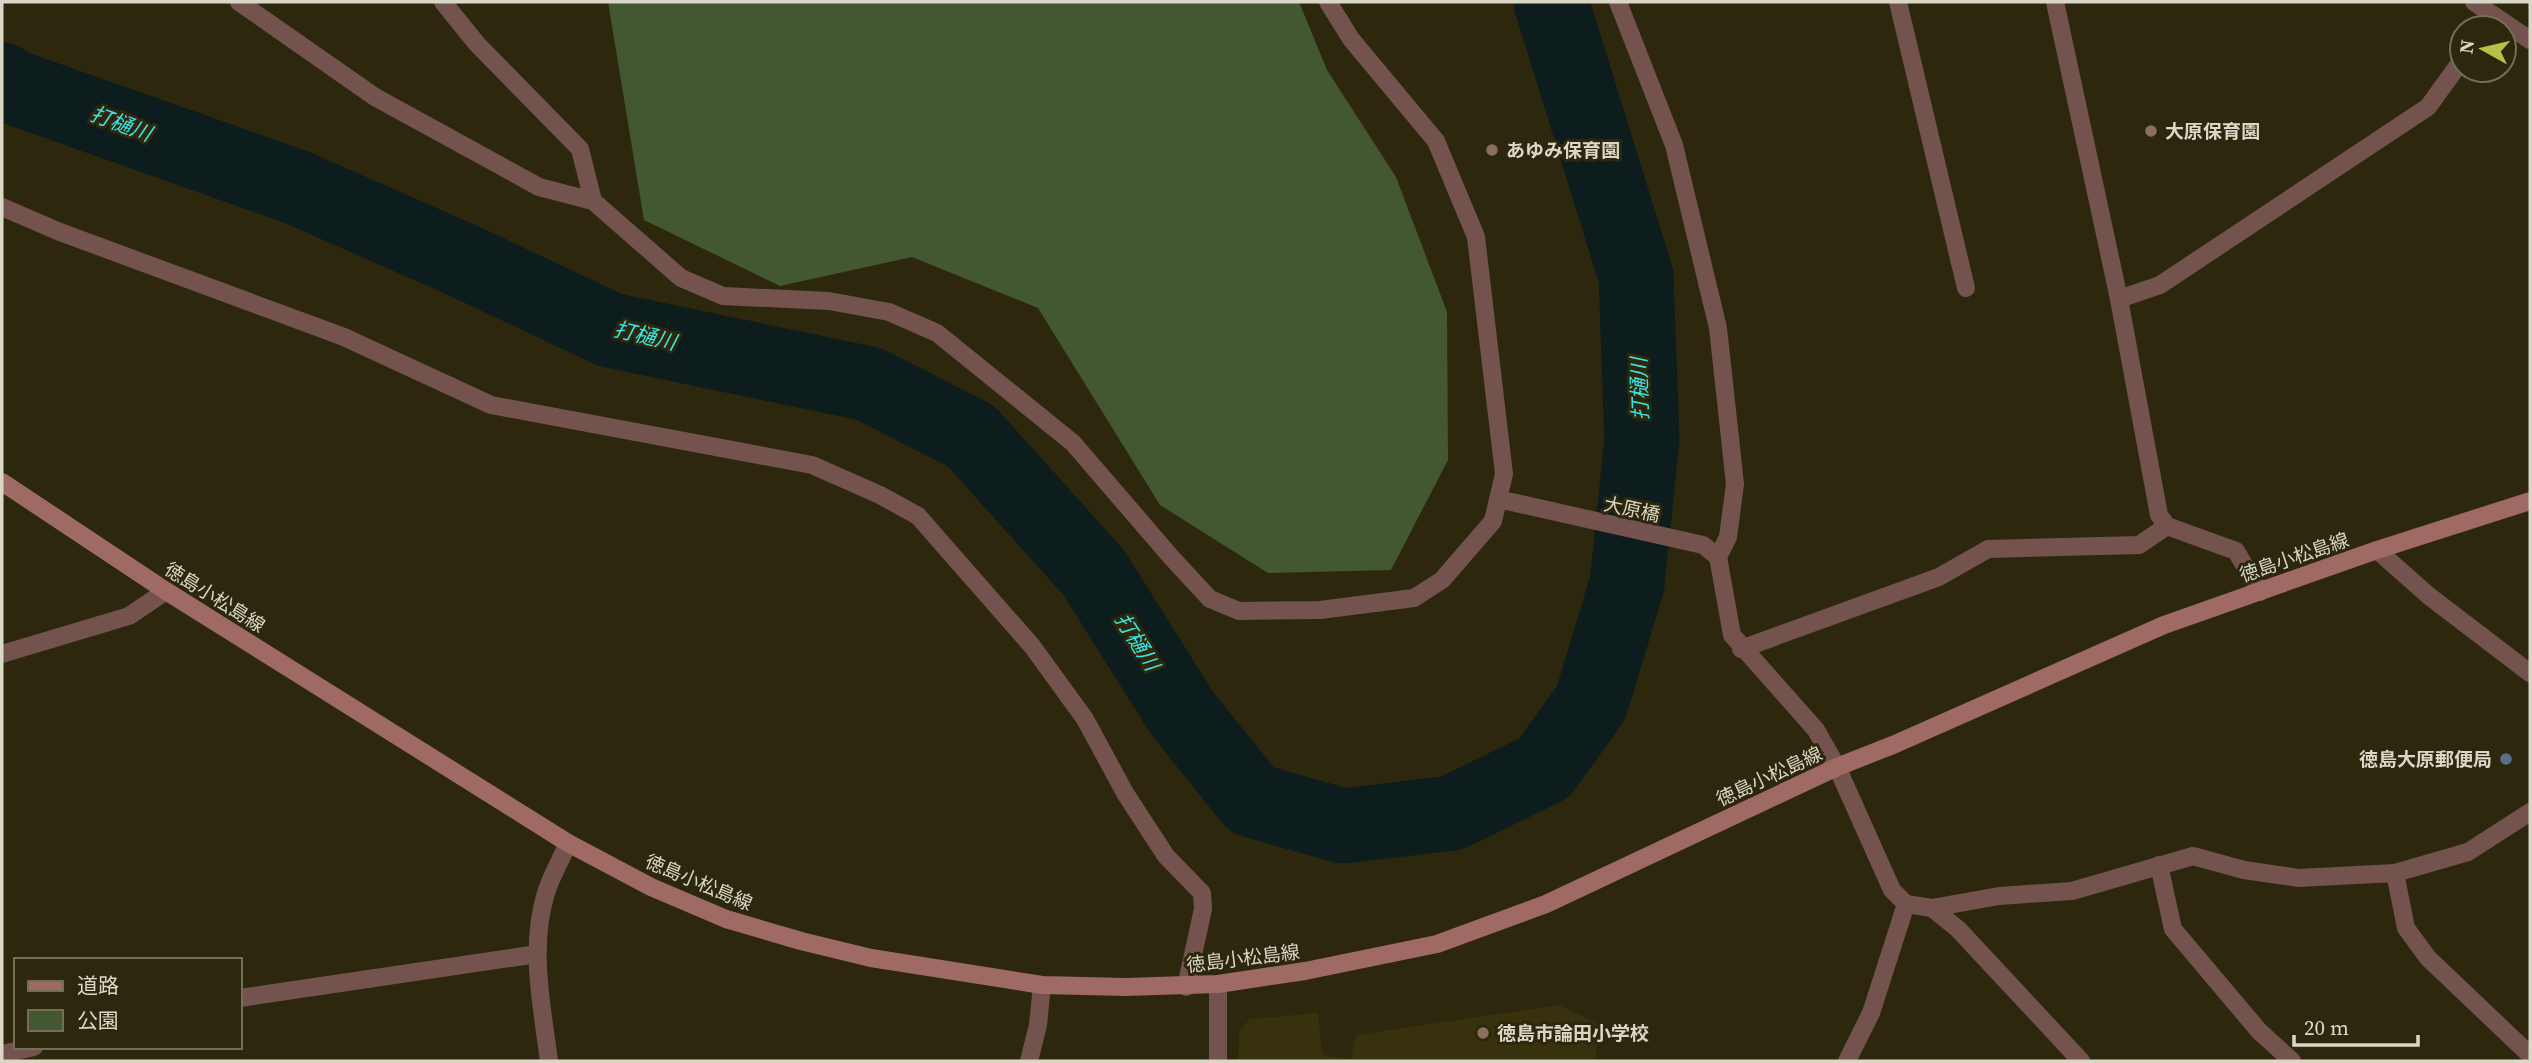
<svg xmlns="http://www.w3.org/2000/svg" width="2532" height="1063" font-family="'Source Serif 4','Noto Sans JP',serif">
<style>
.built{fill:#38310d}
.green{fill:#435730}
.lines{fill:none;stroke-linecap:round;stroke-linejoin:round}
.river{stroke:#0d1c1c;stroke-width:75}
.service{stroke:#74534e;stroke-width:18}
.minor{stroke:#74534e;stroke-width:18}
.secondary{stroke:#9f6a63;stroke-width:18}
.education-dot{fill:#8d6e63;stroke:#2d280d;stroke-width:2.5}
.service-dot{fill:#5c6f8a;stroke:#2d280d;stroke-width:2.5}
.labels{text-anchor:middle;stroke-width:6;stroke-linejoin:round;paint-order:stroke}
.poi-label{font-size:19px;font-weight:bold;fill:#dad7c7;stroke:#2d280d;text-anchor:start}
.street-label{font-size:19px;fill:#dad7c7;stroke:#2d280d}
.water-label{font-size:21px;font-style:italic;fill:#3ae3e4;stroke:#2d280d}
</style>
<rect width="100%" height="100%" fill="#2d280d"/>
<path class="built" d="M1559,1005L1596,1023V1061H1238L1239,1031L1250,1019L1318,1013L1322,1055L1351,1059L1356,1035Z"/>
<path class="green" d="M608,2H1299L1327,70L1396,177L1447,312L1448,460L1391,570L1268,573L1160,505L1038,308L912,257L780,286L644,220Z"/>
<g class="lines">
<path class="river" d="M2,80L13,87L296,187L464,261L610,330L869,384L971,436L1094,573L1182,713L1252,800L1343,826L1452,813L1544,768L1591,703L1627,584L1642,439L1636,276L1551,2"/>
<g class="service">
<path d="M1618,2L1674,145L1718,328L1735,484L1728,537L1718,557"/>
<path d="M1898,2L1966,288"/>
<path d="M2159,865L2173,929L2259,1031L2292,1061"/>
<path d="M2395,873L2406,928L2428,958L2530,1055"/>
<path d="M1906,904L1932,908L1958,929L2081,1061"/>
</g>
<g class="minor">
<path d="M239,2L375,97L539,187L593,201"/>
<path d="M443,2L477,44L580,149L593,201L681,278L723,296L829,301L889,312L937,333L1073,443L1171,557L1210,599L1239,611L1320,610L1414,598L1442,580L1493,521L1504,474L1476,237L1436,141L1351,39L1328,2"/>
<path d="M2055,2L2119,299L2159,515L2167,526L2236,551L2260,592"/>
<path d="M2474,2L2530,40"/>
<path d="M2,207L60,232L344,337L491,405L812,465L880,495L918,516L1032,646L1085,719L1125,793L1166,856L1202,893L1203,909L1186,987"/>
<path d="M2119,299L2160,285L2428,107L2462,60"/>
<path d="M1498,499L1703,545L1718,557L1732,635L1816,730L1837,767L1892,890L1906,904L1871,1013L1847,1061"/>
<path d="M2377,550L2429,596L2530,673"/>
<path d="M1741,649L1939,577L1988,549L2139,545L2167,526"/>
<path d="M2,654L129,616L166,591"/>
<path d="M1932,908L1999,896L2072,891L2193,856L2244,870L2299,878L2395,873L2468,852L2530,812"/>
<path d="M1218,984V1061"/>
<path d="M240,998L537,954"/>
<path d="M2,1054L34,1047"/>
<path d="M549,1061C542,1006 529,948 546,893C551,876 561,860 568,843"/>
<path d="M1029,1061L1038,1025L1042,985"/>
</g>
<path class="secondary" d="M2,482L166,591L568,843L651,887L726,919L801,941L871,958L1042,985L1125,987L1218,984L1305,971L1437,944L1546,904L1837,767L1893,745L2164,625L2377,550L2530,501"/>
</g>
<g class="education-dot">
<circle cx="2151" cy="131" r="7"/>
<circle cx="1492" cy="150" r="7"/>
<circle cx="1483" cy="1033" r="7"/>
</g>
<circle class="service-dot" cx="2506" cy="759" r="7"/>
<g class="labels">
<g class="poi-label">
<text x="2165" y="138">大原保育園</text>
<text x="1506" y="157">あゆみ保育園</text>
<text x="2492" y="766" text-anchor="end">徳島大原郵便局</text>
<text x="1497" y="1040">徳島市論田小学校</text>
</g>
<g class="street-label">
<text transform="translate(1632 509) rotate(12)" y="7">大原橋</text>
<text transform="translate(2294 557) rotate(-19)" y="7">徳島小松島線</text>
<text transform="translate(215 597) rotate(32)" y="7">徳島小松島線</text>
<text transform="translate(1769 776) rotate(-25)" y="7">徳島小松島線</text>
<text transform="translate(699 882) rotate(23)" y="7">徳島小松島線</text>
<text transform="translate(1243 958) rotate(-7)" y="7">徳島小松島線</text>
</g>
<g class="water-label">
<text transform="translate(121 124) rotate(20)" y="7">打樋川</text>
<text transform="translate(645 336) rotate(13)" y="7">打樋川</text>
<text transform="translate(1640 389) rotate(-92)" y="7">打樋川</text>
<text transform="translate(1137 642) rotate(58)" y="7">打樋川</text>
</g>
</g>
<rect width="2532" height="1063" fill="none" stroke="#dad7c7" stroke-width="7"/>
<rect x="14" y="958" width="228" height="91" fill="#2d280d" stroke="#726e57" stroke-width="2"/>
<rect x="28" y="981" width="35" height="10" fill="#9f6a63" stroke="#726e57" stroke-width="2"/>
<text x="77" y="993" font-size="21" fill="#dad7c7">道路</text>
<rect x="28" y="1010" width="35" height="21" fill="#435730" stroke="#726e57" stroke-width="2"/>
<text x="77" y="1028" font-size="21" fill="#dad7c7">公園</text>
<g transform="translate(2483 49) rotate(278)"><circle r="33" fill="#2d280d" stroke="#726e57" stroke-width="2"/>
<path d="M0-5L12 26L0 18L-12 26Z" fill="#b5c249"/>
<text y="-10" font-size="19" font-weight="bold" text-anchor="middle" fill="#dad7c7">N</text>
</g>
<path d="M2294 1035v10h124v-10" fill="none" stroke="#dad7c7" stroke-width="3.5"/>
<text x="2304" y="1035" font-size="21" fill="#dad7c7" stroke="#2d280d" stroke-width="5" paint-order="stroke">20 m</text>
</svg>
